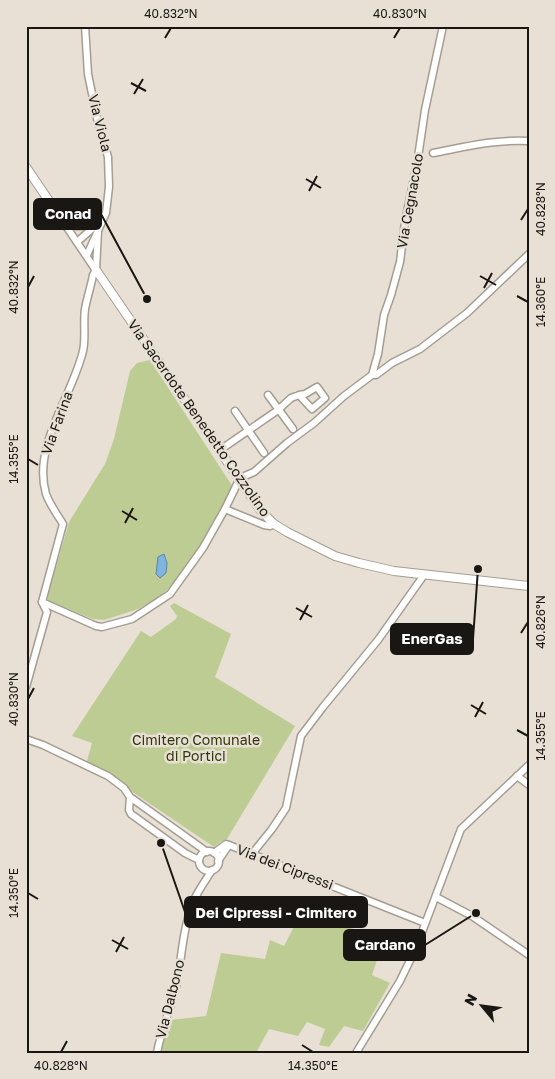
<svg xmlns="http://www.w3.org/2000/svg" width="555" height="1079" font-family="'Golos Text',sans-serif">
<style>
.green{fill:#bccc92}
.water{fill:#7db5df;stroke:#5f85a2}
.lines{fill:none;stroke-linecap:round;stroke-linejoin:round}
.minor-casing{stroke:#a59d92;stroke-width:9}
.major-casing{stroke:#a59d92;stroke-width:10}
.minor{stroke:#fff;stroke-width:6}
.major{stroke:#fff;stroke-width:8}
.ticks{fill:none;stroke:#1a1613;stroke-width:2}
.labels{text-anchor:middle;stroke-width:5;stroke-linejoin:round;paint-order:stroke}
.street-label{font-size:14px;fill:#1a1613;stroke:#e9e0d5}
.park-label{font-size:14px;fill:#2e3708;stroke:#e9e0d5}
.leader{fill:none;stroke:#1a1613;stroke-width:2}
.callout-dot{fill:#1a1613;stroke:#e9e0d5;stroke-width:2}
.callout{fill:#1a1613;stroke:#1a1613;stroke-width:2}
.callout-label{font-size:15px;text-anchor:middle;font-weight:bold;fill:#fff}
.neatline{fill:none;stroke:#1a1613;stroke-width:2}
.ticks-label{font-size:12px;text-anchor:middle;fill:#1a1613}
</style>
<rect width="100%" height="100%" fill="#e9e0d5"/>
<g class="green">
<path d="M150,360L233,487L201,546L173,585L157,598L138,609L104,620L93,619L48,601V595L69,522L105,464L114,439L130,371L137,363Z"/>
<path d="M174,603L231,634L215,677L295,726L227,839L220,842L214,847L91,764L87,761L92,743L72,736L141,631L151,637L176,619L177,616L170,606Z"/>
<path d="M304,907L383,942L372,975L390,983L363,1031L344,1026L329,1047L319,1045L325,1029L307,1022L298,1036L269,1029L256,1053H161L165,1029L171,1020L206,1016L221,953L265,959L270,940L284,946Z"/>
</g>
<path class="water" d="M164,554L167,563L166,573L160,578L156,574L158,557Z"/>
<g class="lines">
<g class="minor-casing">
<g id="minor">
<path d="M85,26L88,74L98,123L108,157L109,187L106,213L87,255"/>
<path d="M433,153C465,147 496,139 529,141"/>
<path d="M66,226L95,269"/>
<path d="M66,226H95"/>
<path d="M77,242L102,220"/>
<path d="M372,375L378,354L384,315L391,295L400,262L405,222L417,164L425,110L443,26"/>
<path d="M268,395L293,429"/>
<path d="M235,411L264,453"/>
<path d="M220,450L278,410L291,398L299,395L312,409L325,398L317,387L305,394L299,395"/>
<path d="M225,509L264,525L270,526L274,524"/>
<path d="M42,602L96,626L102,627L132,619L170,594L203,548L225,509L240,478L254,472L287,443L314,423L344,396L372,375H376L392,363L420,349L467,313L529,254"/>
<path d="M26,687L47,612L42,602L63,524C57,514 50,505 46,494C32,446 72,397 83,351C86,338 83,323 85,309C87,298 91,286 93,275L96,270L98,231"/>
<path d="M26,739L43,745L108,776L124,788L130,797L207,852"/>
<path d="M517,776L529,785"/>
<path d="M130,797L129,810L131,814L185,853L199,860"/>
<circle cx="209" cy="861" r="10"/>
<path d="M214,853L226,844L229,845L425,923"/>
<path d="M252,854L272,829L286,808L301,736L323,707L378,640L424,575"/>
<path d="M218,861L229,845"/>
<path d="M436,897L472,916L529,955"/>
<path d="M157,1053C161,1029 172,1006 177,982C182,955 183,926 194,900C199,889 206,880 212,870"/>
<path d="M356,1053L400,981L416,948L461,829L529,765"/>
</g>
</g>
<g class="major-casing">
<g id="major">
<path d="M26,167L66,226"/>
<path d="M96,270L261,511L274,524L287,532L335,556L359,563L394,571L529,586"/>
</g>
</g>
<use href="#minor" class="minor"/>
<use href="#major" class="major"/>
</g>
<path class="ticks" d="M165,38L171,28M394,38L400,28M131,83L146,91M134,94L143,79M306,179L321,188M309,191L317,176M521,220L528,209M480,276L496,285M28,287L34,276M484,288L492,273M517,296L528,302M28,459L38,465M122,511L137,520M125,523L133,508M296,608L312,617M300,620L308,605M521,633L528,622M28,699L34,688M471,705L486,714M475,717L483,702M517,730L528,736M28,893L38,899M112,940L128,949M116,952L124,937M302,1045L313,1052M61,1052L67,1041"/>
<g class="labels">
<g class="street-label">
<text transform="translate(100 123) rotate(76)" y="5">Via Viola</text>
<text transform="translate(410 201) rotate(-80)" y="5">Via Cegnacolo</text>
<text transform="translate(199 418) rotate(55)" y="5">Via Sacerdote Benedetto Cozzolino</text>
<text transform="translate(57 423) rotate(-70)" y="5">Via Farina</text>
<text transform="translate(285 867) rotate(21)" y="5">Via dei Cipressi</text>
<text transform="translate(170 999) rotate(-76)" y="5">Via Dalbono</text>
</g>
<g class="park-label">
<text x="196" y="745">Cimitero Comunale<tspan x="196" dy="16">di Portici</tspan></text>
</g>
</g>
<path class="leader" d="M147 299L101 214M478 569L473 639M161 843L185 912M476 913L425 945"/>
<g class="callout-dot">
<circle cx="147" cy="299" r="5"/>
<circle cx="478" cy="569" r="5"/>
<circle cx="161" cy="843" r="5"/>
<circle cx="476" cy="913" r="5"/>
</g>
<g class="callout">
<rect x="34" y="199" width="67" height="30" rx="5"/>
<rect x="391" y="624" width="82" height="30" rx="5"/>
<rect x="185" y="897" width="182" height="30" rx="5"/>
<rect x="344" y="930" width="81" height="30" rx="5"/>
</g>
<g class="callout-label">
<text x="68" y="219">Conad</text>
<text x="432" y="644">EnerGas</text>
<text x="276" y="918">Dei Cipressi - Cimitero</text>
<text x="385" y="950">Cardano</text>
</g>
<rect width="555" height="1079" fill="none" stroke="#e9e0d5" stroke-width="55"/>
<g transform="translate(482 1006) rotate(299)" stroke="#e9e0d5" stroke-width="4" paint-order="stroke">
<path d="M0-4L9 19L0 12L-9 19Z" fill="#1a1613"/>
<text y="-8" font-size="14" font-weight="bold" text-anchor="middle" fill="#1a1613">N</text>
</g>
<rect x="28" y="28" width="500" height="1024" class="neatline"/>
<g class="ticks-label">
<text x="171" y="18">40.832°N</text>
<text x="400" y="18">40.830°N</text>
<text transform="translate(541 209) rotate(-90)" y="4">40.828°N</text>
<text transform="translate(14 287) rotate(-90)" y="4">40.832°N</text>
<text transform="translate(541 302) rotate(-90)" y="4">14.360°E</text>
<text transform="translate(14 459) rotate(-90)" y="4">14.355°E</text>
<text transform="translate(541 622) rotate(-90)" y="4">40.826°N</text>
<text transform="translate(14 699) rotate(-90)" y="4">40.830°N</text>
<text transform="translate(541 736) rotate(-90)" y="4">14.355°E</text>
<text transform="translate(14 893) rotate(-90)" y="4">14.350°E</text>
<text x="61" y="1070">40.828°N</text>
<text x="313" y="1070">14.350°E</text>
</g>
</svg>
